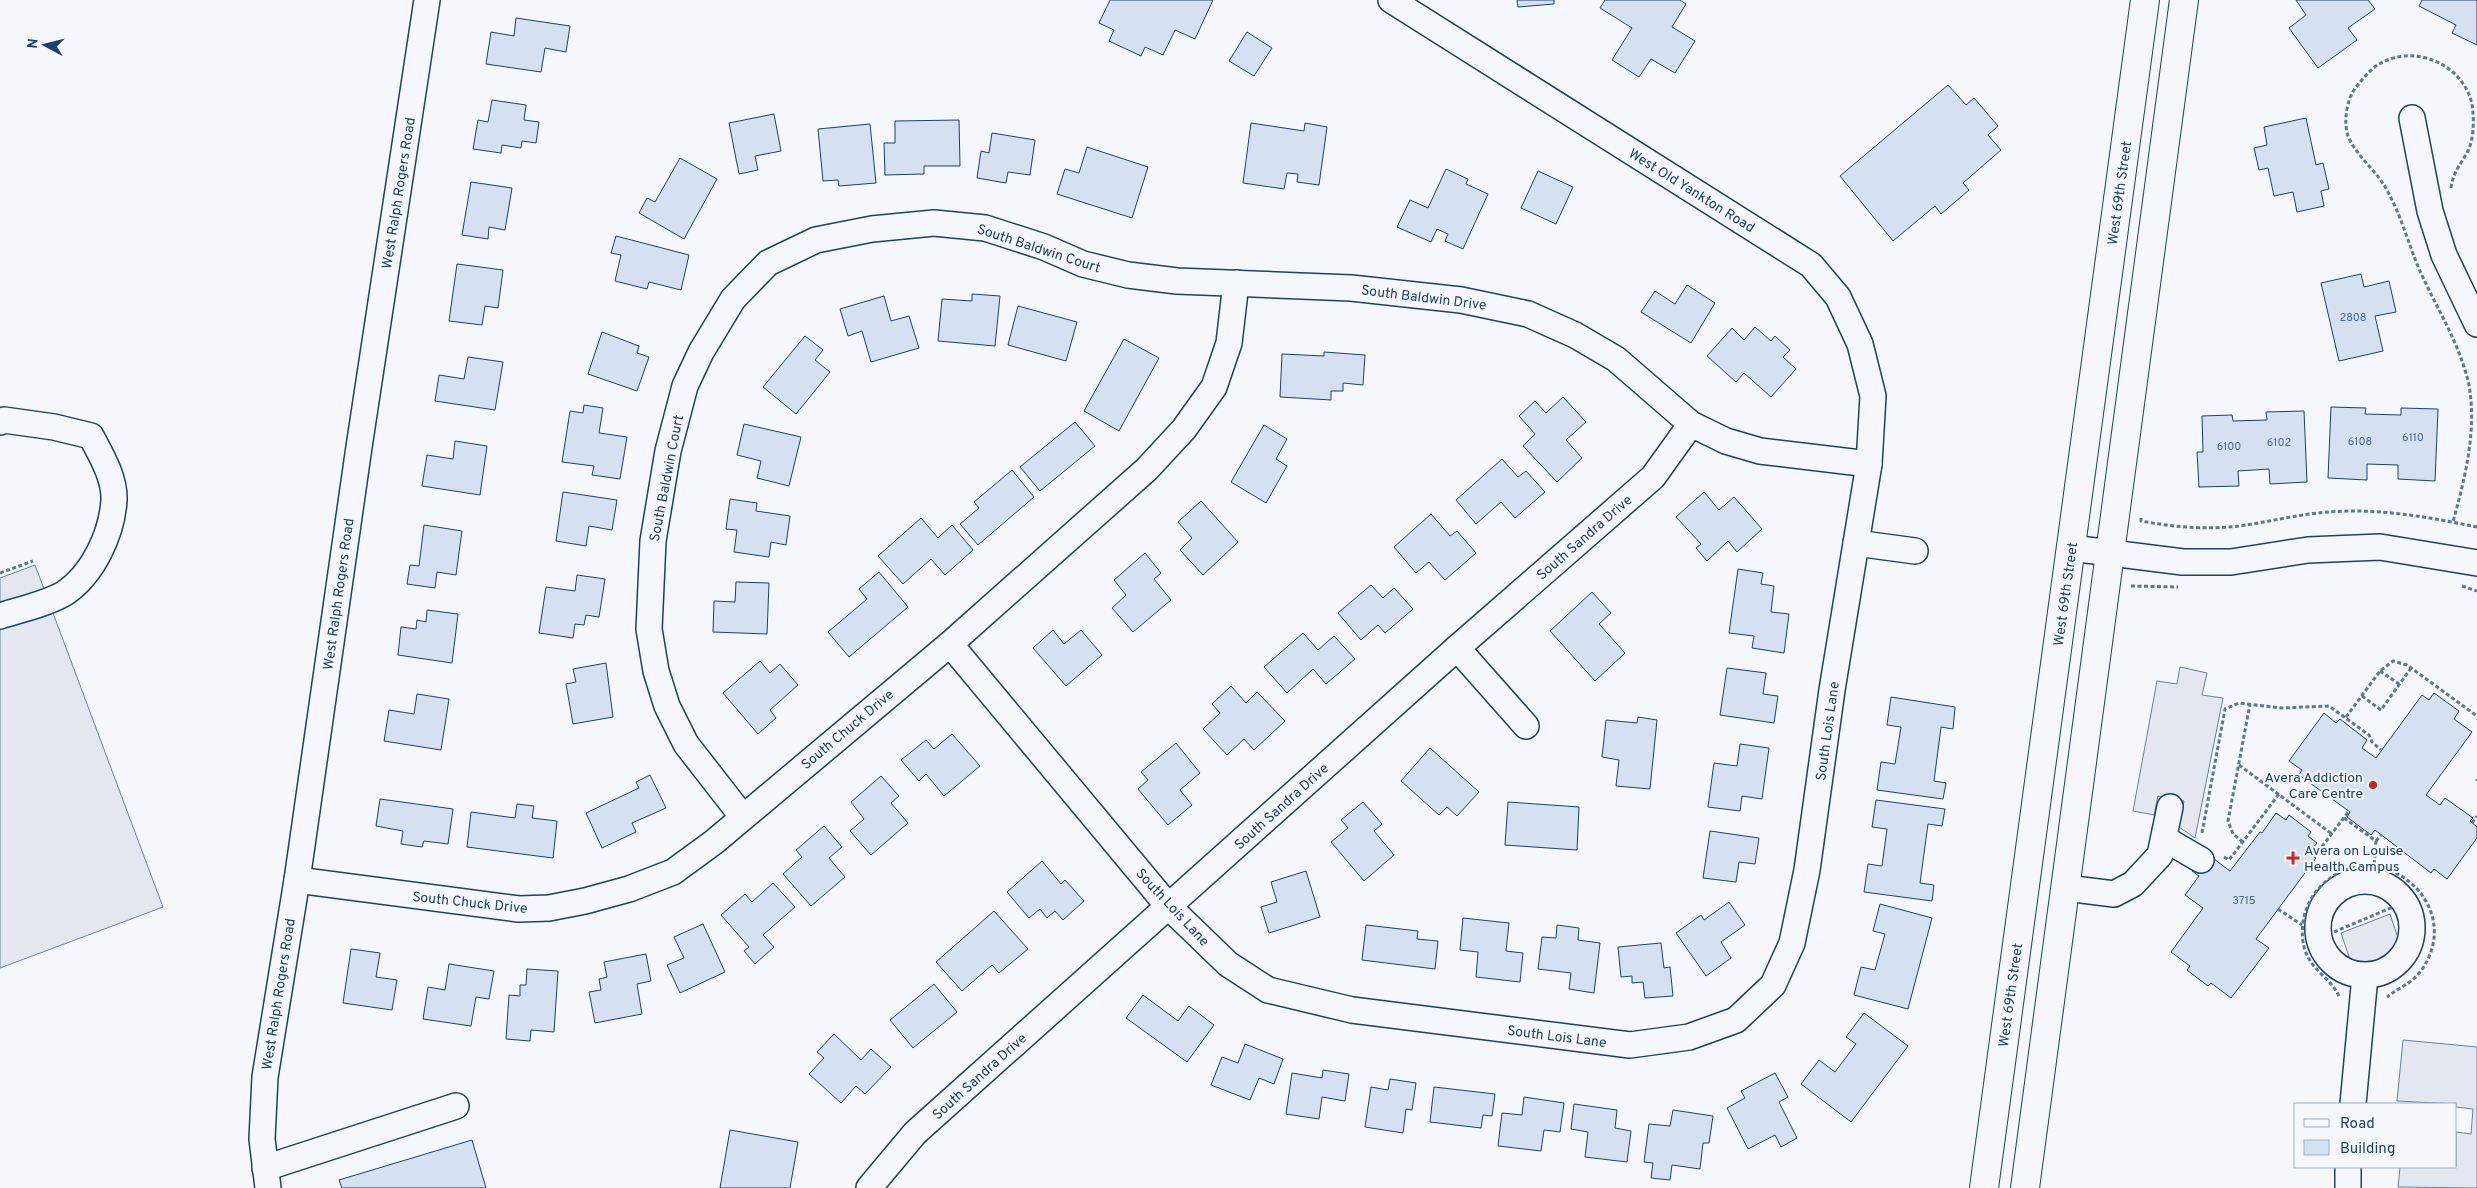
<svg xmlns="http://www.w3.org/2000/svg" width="2477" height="1188" font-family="Overpass,sans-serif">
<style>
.parking{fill:#e3e8f0;stroke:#687fa3}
.building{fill:#d5e0f0;stroke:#1d3f73}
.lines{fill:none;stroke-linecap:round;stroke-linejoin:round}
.minor-casing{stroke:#1d3f73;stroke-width:28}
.major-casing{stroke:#1d3f73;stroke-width:30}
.path{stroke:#5e769c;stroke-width:3;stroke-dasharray:4 2.5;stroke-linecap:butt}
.minor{stroke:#f4f7fb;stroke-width:25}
.major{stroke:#f4f7fb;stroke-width:28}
.poi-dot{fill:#c62828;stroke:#f4f7fb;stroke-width:2}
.labels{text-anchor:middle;stroke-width:4;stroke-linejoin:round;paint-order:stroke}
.number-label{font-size:11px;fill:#4b6792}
.street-label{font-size:14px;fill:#1d3f73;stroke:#f4f7fb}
.poi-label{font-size:14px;fill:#1d3f73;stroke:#f4f7fb;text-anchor:end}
</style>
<rect width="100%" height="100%" fill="#f4f7fb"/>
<g class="parking">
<path d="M35,565L163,907L0,968V578Z"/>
<path d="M2180,667L2207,673L2202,695L2223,698L2195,838L2179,827L2184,801L2158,796L2154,815L2133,811L2157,681L2177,684Z"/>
<path d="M2390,914L2404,956L2394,966L2382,973L2365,976L2355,974L2341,933Z"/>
<path d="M2403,1040L2477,1047V1188L2398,1187L2400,1168L2395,1167H2456V1132L2471,1134L2473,1109L2456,1107V1104L2397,1101Z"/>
</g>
<g class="building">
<path d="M1110,0H1213L1195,39L1175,30L1163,55L1145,47L1141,56L1109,41L1114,30L1099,23Z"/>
<path d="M1517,0H1554V4L1518,7Z"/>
<path d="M1605,0H1680L1686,4L1672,27L1695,41L1675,73L1651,59L1639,77L1612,60L1632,28L1600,8Z"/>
<path d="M2296,0H2368L2375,9L2348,28L2357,40L2318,68L2289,28L2306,15Z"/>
<path d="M2422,0H2477V45L2452,33L2456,25L2419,6Z"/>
<path d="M516,18L570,26L566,52L545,48L541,72L486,64L491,32L514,36Z"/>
<path d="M1247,32L1272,48L1254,76L1229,61Z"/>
<path d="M1948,85L1966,105L1974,98L1998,126L1988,135L2001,150L1963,183L1969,190L1941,214L1935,206L1893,241L1840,176Z"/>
<path d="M492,100L526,105L524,120L539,122L536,143L522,141L521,148L502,145L501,153L473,149L478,120L488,122Z"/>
<path d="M774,114L781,151L755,156L758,170L739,174L729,123Z"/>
<path d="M2306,118L2316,165L2323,163L2329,189L2321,191L2324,206L2297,212L2293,192L2274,196L2268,168L2259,170L2254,148L2267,145L2264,127Z"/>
<path d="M959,120L960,166H924V174L885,175L884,143H895V121Z"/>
<path d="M1251,123L1304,131L1305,123L1327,127L1319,185L1297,182L1298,174L1287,173L1284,189L1243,183Z"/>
<path d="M870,124L876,183L839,186L838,180L823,181L818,129Z"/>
<path d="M992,133L1035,140L1030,175L1008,172L1006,183L977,178L981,151L989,153Z"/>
<path d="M1087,147L1148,167L1132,218L1057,194L1065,169L1079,173Z"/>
<path d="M680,158L717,179L684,239L639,213L647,198L655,202Z"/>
<path d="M1446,169L1468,179L1466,184L1488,194L1463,249L1445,241L1448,234L1437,229L1431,242L1397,227L1410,200L1428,208Z"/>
<path d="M1538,171L1573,187L1556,224L1521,208Z"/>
<path d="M471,182L512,188L505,230L489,227L488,239L462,235Z"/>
<path d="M616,236L689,255L681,290L649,282L647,289L615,281L621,255L611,253Z"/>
<path d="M457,264L503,270L498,308L485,306L482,325L449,321Z"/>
<path d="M2361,274L2364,287L2389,281L2396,312L2375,316L2383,351L2339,361L2321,283Z"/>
<path d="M1687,285L1715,303L1691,343L1641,312L1655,291L1675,304Z"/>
<path d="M972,294L1000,296L995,346L938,341L942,299L972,301Z"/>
<path d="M884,296L891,321L909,316L919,348L871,362L862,331L848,336L840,309Z"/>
<path d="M1018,306L1077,322L1066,361L1008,345Z"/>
<path d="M1755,327L1771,341L1775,336L1790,350L1783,357L1796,369L1771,397L1744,373L1736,382L1707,356L1732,328L1744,340Z"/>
<path d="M602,332L639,346L637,353L649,357L637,391L588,374Z"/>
<path d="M805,336L823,350L815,360L830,372L796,414L763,387Z"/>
<path d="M1124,339L1159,358L1119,431L1084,411Z"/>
<path d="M1324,352L1365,355L1363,385L1343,383V391H1331V400L1280,397L1282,354L1324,356Z"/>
<path d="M468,357L503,362L495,410L435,401L439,375L464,379Z"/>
<path d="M1563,397L1586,422L1566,440L1582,458L1557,482L1523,446L1535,434L1519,416L1535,401L1546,413Z"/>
<path d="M584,405L603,408L599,433L627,437L620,479L592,475L594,466L562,462L570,411L583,413Z"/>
<path d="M2331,407L2366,408L2365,414L2401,415V408L2438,409L2435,481L2398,479V465L2367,464V480L2328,478Z"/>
<path d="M2304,411L2307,482L2270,484L2269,469L2238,471L2239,486L2199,487L2197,452H2203L2202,416L2232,415L2233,421L2267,420L2266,412Z"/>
<path d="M1075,422L1095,446L1040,491L1020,467Z"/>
<path d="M744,424L801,437L789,486L757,478L761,461L737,455Z"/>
<path d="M1264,425L1287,439L1276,459L1287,466L1266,503L1231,482Z"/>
<path d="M455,441L487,446L480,495L422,486L427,455L453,459Z"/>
<path d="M1502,459L1518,477L1526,471L1545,492L1515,518L1501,502L1476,524L1456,500Z"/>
<path d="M1012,470L1034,497L978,545L960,524L979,508L974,502Z"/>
<path d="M563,492L617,500L612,530L589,526L586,546L556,541Z"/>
<path d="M1704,492L1719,510L1734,497L1762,529L1737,552L1728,541L1707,561L1696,548L1701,544L1676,517Z"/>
<path d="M730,499L757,503L756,511L790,516L786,545L771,542L769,557L734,552L737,530L726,529Z"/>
<path d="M1201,501L1238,542L1203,575L1180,550L1192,538L1178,522Z"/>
<path d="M1431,514L1450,536L1457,531L1476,553L1445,580L1429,562L1416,573L1394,547Z"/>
<path d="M921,518L938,538L952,525L973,550L945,575L931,559L903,584L878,556Z"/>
<path d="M424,525L462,531L456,575L437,572L435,588L407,584L410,565L419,566Z"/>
<path d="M1145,553L1161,573L1154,579L1171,600L1133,632L1112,608L1126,595L1114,580Z"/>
<path d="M1738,569L1763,573L1761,584L1774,586L1771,612L1789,614L1784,653L1752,648L1754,636L1729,633Z"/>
<path d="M879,572L908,607L849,657L828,632L867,599L859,589Z"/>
<path d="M577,575L605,579L599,617L586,615L584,625L575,624L573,638L539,633L546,587L575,591Z"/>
<path d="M736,582L769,583L767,634L713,632L714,601L735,602Z"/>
<path d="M1371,585L1383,598L1394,588L1413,609L1385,633L1378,625L1361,640L1338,613Z"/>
<path d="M1592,592L1611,613L1599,624L1625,653L1595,681L1550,631Z"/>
<path d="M427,610L458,614L452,663L398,655L401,627L416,629L417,620L426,622Z"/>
<path d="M1053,630L1064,644L1081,630L1102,655L1066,686L1033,648Z"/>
<path d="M1303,633L1318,650L1334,636L1355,659L1326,684L1313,669L1287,693L1264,667Z"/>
<path d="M760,661L770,673L780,664L798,685L770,710L776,718L758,734L723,693Z"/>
<path d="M606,663L613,717L573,724L566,684L576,682L573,669Z"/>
<path d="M1727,668L1766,673L1763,694L1778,696L1774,723L1720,715Z"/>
<path d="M1231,686L1246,703L1257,692L1285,721L1254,750L1244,739L1227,755L1203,729L1220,713L1212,704Z"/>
<path d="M2434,693L2459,711L2454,719L2472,732L2426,795L2440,805L2445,798L2473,818L2470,821L2477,827V838L2447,879L2434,869L2431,873L2375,830L2371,835L2347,817L2350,812L2299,775L2302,770L2289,761L2324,713L2336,723L2340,719L2367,740L2362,748L2376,758L2422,695L2429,700Z"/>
<path d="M417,694L449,699L441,750L384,741L389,710L414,714Z"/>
<path d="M1891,697L1955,707L1953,729L1941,727L1934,781L1946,783L1943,799L1877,790L1881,762L1895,764L1901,727L1887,725Z"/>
<path d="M1638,717L1657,720L1650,789L1616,786L1619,760L1602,757L1606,720L1637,723Z"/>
<path d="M952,734L980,766L944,796L926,774L919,781L901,760L926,740L934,749Z"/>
<path d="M1176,743L1200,773L1180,790L1192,805L1168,825L1138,789L1148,780L1141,772Z"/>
<path d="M1740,744L1769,748L1762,799L1742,796L1740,811L1708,807L1714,763L1737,766Z"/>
<path d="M1430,748L1479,792L1457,816L1447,807L1439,815L1401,781Z"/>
<path d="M650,775L666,808L632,823L636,832L602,848L586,813L639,788L636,782Z"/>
<path d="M881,776L899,796L891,803L908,823L871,855L850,831L864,819L851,802Z"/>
<path d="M380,799L453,809L448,844L424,841L422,847L401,844L403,831L376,826Z"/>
<path d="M1876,800L1945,809L1942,826L1928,824L1920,883L1934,885L1932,901L1864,892L1868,864L1882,866L1887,829L1872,827Z"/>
<path d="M1363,802L1382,824L1374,831L1394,855L1364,881L1331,842L1348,828L1341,820Z"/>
<path d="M1508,802L1579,807L1577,850L1505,845Z"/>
<path d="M517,804L534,806L532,818L557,821L553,858L467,847L471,812L515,818Z"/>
<path d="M2276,813L2286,820L2289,815L2311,832L2308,836L2317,843L2309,853L2316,858L2256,939L2269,948L2231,998L2211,983L2208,986L2187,970L2190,966L2171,952L2203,908L2185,895L2199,876L2192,871L2206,853L2230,871L2260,832L2262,833Z"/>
<path d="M824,826L842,847L829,858L845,877L811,906L783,874L802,857L796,850Z"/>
<path d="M1710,831L1759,838L1755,864L1739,862L1736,882L1703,878Z"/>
<path d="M1042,861L1061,884L1065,880L1084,901L1063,920L1055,911L1047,918L1040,909L1029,918L1007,892Z"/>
<path d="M1306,871L1320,917L1269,933L1261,907L1277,902L1271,882Z"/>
<path d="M773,883L795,907L763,935L774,947L755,964L744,951L749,947L721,915L745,894L752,902Z"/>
<path d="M1729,902L1745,925L1721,942L1731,958L1706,976L1676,933L1701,915L1704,920Z"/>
<path d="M1880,904L1932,918L1908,1009L1854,995L1861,967L1875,970L1885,934L1873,931Z"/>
<path d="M994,911L1028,949L999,973L992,965L962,991L936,962Z"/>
<path d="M1463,918L1509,923L1506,951L1523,953L1520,982L1476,977L1478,952L1460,950Z"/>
<path d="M703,924L725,972L680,993L667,965L684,958L674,937Z"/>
<path d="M1366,925L1418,931L1417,939L1438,941L1435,969L1362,960Z"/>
<path d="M1557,925L1579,928L1578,940L1600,943L1594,993L1569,989L1571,973L1538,969L1542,937L1556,938Z"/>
<path d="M1661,943L1664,968L1670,967L1673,996L1645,998L1643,982L1632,983V976L1621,977L1618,947Z"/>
<path d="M351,949L380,953L376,977L397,980L392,1010L343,1003Z"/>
<path d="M646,954L651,981L637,984L642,1014L595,1023L589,992L601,990L599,979L607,977L604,962Z"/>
<path d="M449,964L494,971L489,999L476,997L471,1026L423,1019L428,987L445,990Z"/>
<path d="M527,969L558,971L554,1032L531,1030L530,1041L506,1039L509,995L520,996V985H526Z"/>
<path d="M934,984L957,1012L913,1048L890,1020Z"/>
<path d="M1143,995L1178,1021L1189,1006L1214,1025L1187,1062L1126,1018Z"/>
<path d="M1864,1013L1908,1046L1851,1122L1801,1084L1819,1060L1835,1072L1856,1044L1846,1037Z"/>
<path d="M834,1034L861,1060L871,1049L891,1067L865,1094L856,1086L841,1103L809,1074L824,1058L817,1052Z"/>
<path d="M1245,1044L1283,1059L1274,1084L1259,1078L1250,1100L1211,1085L1222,1057L1238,1063Z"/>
<path d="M1323,1070L1349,1074L1345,1101L1322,1097L1319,1119L1286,1114L1292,1073L1322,1078Z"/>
<path d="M1775,1073L1788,1097L1779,1102L1797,1138L1781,1147L1775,1135L1748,1149L1727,1108L1745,1098L1741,1091Z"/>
<path d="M1390,1079L1416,1083L1412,1110L1406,1109L1403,1133L1365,1127L1371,1087L1388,1090Z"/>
<path d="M1434,1087L1495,1094L1492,1116L1483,1115L1481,1128L1430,1122Z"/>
<path d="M1524,1097L1564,1103L1560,1132L1544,1130L1541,1151L1498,1146L1502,1113L1522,1115Z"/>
<path d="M1574,1104L1617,1110L1615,1128L1631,1131L1627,1162L1585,1157L1588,1132L1571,1129Z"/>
<path d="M1673,1110L1713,1116L1709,1143H1703L1700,1169L1672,1165L1670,1180L1651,1178L1653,1163L1644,1162L1649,1124L1670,1126Z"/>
<path d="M730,1130L798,1142L790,1188H720Z"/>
<path d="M472,1140L486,1188H342L339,1180Z"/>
</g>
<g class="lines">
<g class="minor-casing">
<g id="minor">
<path d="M2412,118L2430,211L2444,255L2477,324"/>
<path d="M0,422L4,420L54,427L91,436C101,455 115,478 114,500C112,534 93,574 65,593C49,603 19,610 0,616"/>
<path d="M1856,543L1915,551"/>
<path d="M2071,548L2183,562H2231L2308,550L2380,547L2477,563"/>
<path d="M950,644L1169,907L1228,964L1268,990L1352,1010L1630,1045L1689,1037L1736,1020L1773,985L1792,943L1807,870L1832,690L1869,464L1873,396L1860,344L1838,297L1811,265L1391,0"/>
<path d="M1457,648L1526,726"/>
<path d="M742,816L686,744L667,706L656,671L649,629L653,541L668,451L685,386L701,352L733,299L768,263L816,240L872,229L934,223L985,228L1044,247L1083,264L1128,275L1177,281L1351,288L1461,300L1528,314L1575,335L1616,359L1691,424L1726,441L1760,451L1869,464"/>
<path d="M2165,839L2201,860"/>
<path d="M297,880L519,909L549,908L585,901L629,889L673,872L714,842L950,644L1147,469L1184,429L1214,387L1229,343L1236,283"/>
<circle cx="2365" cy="928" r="47"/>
<path d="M2066,888L2114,894L2133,884L2160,855L2170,807"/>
<path d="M2353,1104L2365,976"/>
<path d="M265,1168L456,1106"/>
<path d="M268,1188L262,1139L265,1077L297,880L359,447L427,0"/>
<path d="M869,1188L915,1133L1457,648L1653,477L1691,424"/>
<path d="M2348,1188V1167"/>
</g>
</g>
<g class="major-casing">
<g id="major">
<path d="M1984,1188L2145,0"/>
<path d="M2025,1188L2184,0"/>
</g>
</g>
<g class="path">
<path d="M2451,188C2453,172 2461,164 2468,151C2473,140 2474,126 2473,114C2472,71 2423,44 2385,61C2373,66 2365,76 2357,86C2347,97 2343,121 2348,136C2358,159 2379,172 2389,194C2402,218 2409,246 2420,271C2437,309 2460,344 2469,385C2477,431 2465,478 2453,522"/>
<path d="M2141,518V521C2173,527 2206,530 2239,526C2269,522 2299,514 2329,512C2378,508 2429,517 2477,527"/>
<path d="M0,573L33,561"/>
<path d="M2131,586L2178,587"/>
<path d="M2462,586L2477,591"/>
<path d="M2380,671L2399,684"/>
<path d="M2362,696L2381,710L2411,668"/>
<path d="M2346,717L2380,671L2393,661L2407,665L2477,716"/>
<path d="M2239,765L2332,834"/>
<path d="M2477,779V781"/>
<path d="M2344,818L2376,841L2374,866"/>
<path d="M2472,823L2477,816"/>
<path d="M2202,833L2225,709L2239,703L2282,708L2329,706L2369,735L2372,742L2381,750"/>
<path d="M2376,841L2381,835"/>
<path d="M2243,842L2233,834L2228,821L2250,704"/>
<path d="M2224,857L2229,860L2279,794"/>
<path d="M2314,857L2349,811"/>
<path d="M2278,909L2302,925"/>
<path d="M2334,932L2393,907"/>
<path d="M2339,996C2330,977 2310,970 2304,947C2300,929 2303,909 2315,893C2370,823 2472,903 2420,972C2411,984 2398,988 2387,997"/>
</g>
<use href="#minor" class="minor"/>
<use href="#major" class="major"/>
</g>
<g class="poi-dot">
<circle cx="2373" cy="785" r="5"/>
<path d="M2290.5 850.5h5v5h5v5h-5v5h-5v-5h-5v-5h5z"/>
</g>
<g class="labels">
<g class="number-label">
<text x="2353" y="321">2808</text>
<text x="2413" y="441">6110</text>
<text x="2360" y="445">6108</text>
<text x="2279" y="446">6102</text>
<text x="2229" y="450">6100</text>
<text x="2244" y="904">3715</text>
</g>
<g class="street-label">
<text transform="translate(1692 190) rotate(32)" y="5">West Old Yankton Road</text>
<text transform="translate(398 193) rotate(-81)" y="5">West Ralph Rogers Road</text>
<text transform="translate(2119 193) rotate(-82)" y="5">West 69th Street</text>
<text transform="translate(1039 248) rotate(18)" y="5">South Baldwin Court</text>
<text transform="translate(1424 297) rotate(7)" y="5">South Baldwin Drive</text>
<text transform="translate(666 478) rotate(-79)" y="5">South Baldwin Court</text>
<text transform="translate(1584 537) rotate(-41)" y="5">South Sandra Drive</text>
<text transform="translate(338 594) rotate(-82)" y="5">West Ralph Rogers Road</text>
<text transform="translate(2065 594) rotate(-82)" y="5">West 69th Street</text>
<text transform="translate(847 729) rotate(-40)" y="5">South Chuck Drive</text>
<text transform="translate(1827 731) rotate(-82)" y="5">South Lois Lane</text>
<text transform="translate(1281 806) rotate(-42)" y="5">South Sandra Drive</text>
<text transform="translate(470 902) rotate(6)" y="5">South Chuck Drive</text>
<text transform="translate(1173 907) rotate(47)" y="5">South Lois Lane</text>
<text transform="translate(278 994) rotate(-81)" y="5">West Ralph Rogers Road</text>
<text transform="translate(2010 995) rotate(-82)" y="5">West 69th Street</text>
<text transform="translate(1557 1036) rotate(7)" y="5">South Lois Lane</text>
<text transform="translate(979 1076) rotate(-42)" y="5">South Sandra Drive</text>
</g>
<g class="poi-label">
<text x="2363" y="782">Avera Addiction<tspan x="2363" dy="16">Care Centre</tspan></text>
<text x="2304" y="855" text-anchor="start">Avera on Louise<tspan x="2304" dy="16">Health Campus</tspan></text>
</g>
</g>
<rect x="2294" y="1103" width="162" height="65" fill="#f4f7fb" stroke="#9eadc5"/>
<rect x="2304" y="1119" width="25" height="8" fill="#f4f7fb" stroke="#9eadc5"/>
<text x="2340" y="1128" font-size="15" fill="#1d3f73">Road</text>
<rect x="2304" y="1140" width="25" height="15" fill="#d5e0f0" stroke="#9eadc5"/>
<text x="2340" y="1153" font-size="15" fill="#1d3f73">Building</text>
<g transform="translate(45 45) rotate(277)" stroke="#f4f7fb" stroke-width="4" paint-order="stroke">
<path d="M0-4L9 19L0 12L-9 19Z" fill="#1d3f73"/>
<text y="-8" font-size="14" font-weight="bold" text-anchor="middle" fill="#1d3f73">N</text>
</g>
</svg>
